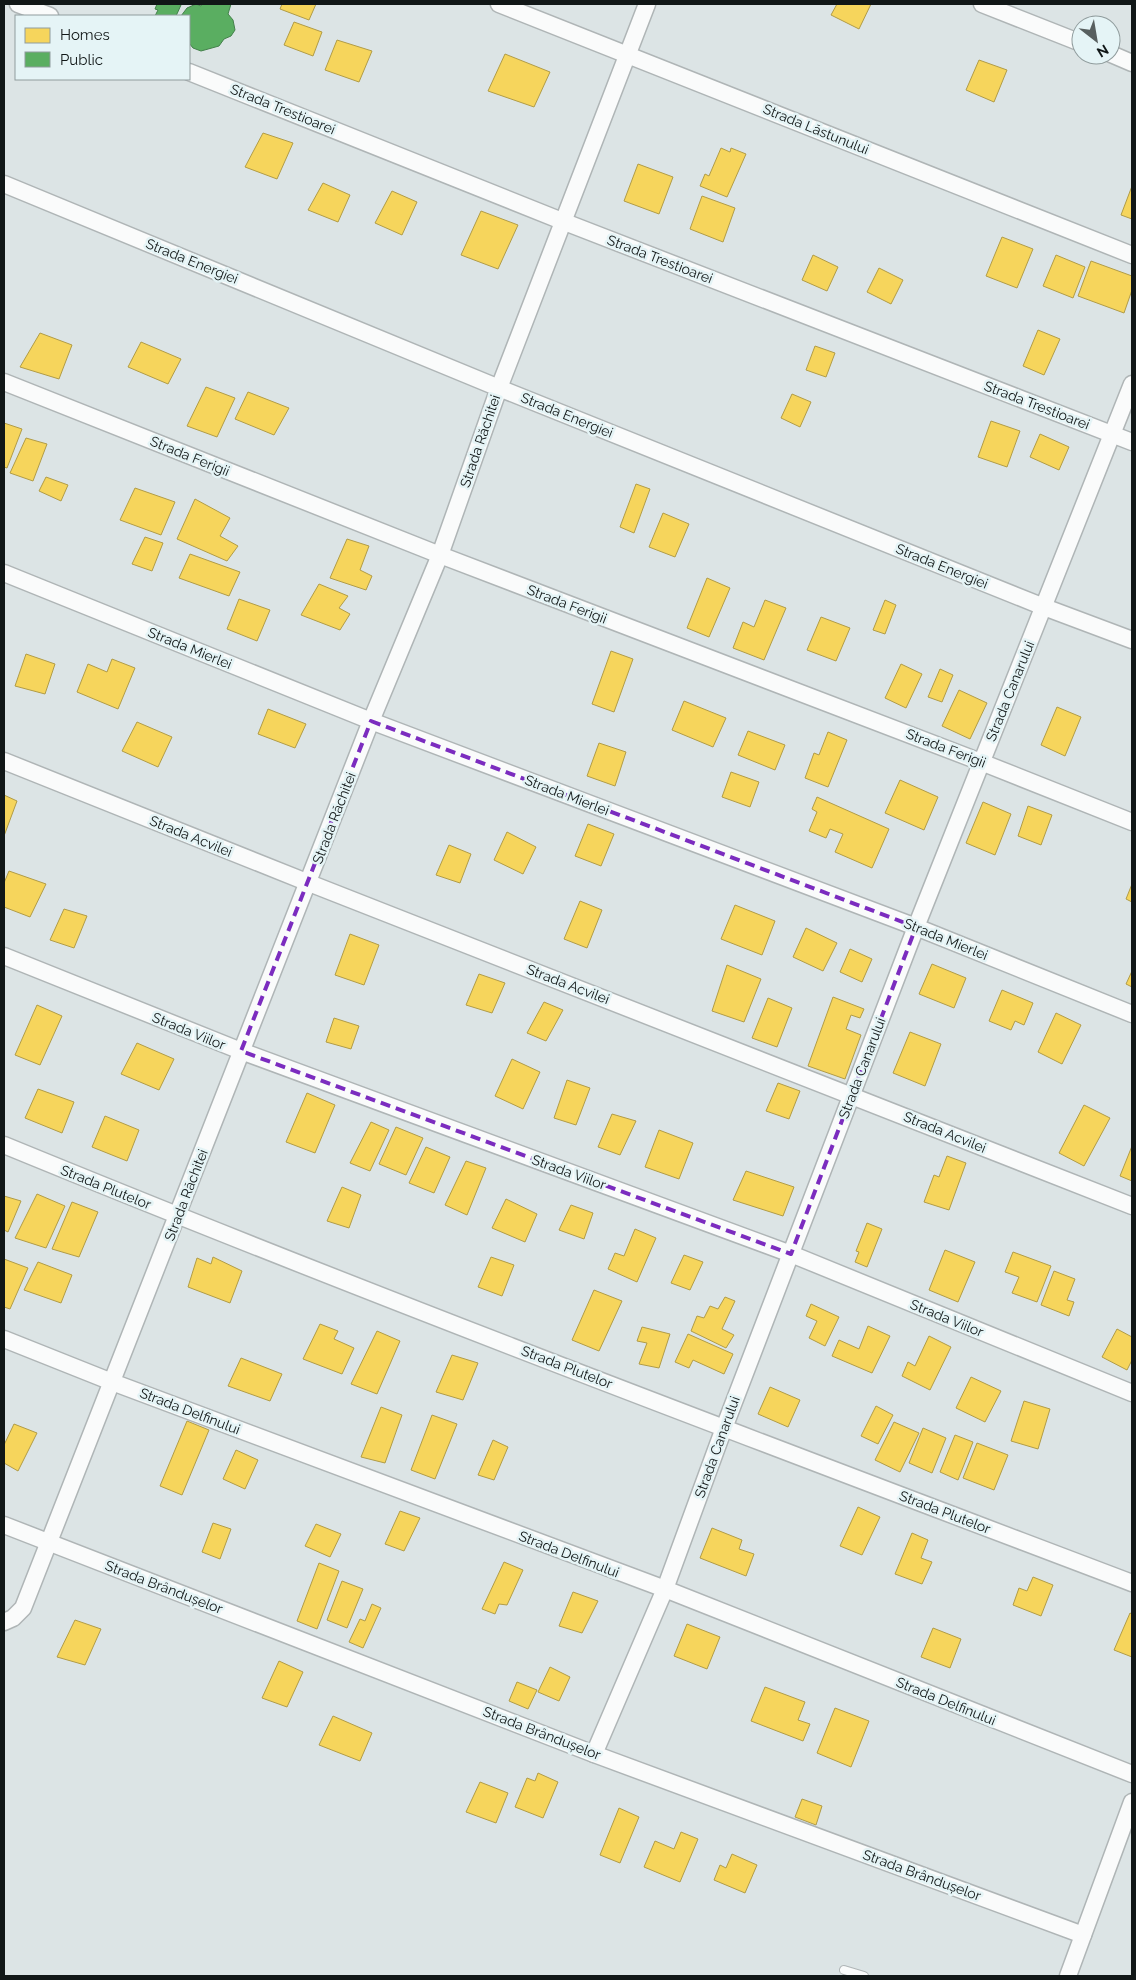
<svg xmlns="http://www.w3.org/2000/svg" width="1136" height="1980" font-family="Raleway,sans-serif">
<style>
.homes{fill:#f6d55c;stroke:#b19c47}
.public{fill:#5aae61;stroke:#44814b}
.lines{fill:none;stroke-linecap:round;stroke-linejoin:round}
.service-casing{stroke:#afb5b6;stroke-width:10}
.minor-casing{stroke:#afb5b6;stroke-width:19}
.service{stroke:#fafbfb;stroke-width:8}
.minor{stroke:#fafbfb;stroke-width:16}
.marked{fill:none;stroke:#7b2cbf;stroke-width:4;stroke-dasharray:10 6;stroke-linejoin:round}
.labels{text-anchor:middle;stroke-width:5;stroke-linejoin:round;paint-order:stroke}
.street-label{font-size:14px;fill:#111717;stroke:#e5f4f6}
</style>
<rect width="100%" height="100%" fill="#dce4e5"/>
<g class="homes">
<path d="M282,4H316L309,20L280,9Z"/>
<path d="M837,4H871L859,29L831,15Z"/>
<path d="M294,22L322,32L313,56L284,45Z"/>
<path d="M337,40L372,51L359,82L325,70Z"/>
<path d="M505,54L550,72L534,107L488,91Z"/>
<path d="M979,60L1007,70L994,102L966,90Z"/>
<path d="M263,133L293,143L277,179L245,167Z"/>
<path d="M721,148L730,152L731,148L746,154L727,197L700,186L705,174L709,176Z"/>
<path d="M638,164L673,177L659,214L624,201Z"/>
<path d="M323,183L350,195L338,222L308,210Z"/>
<path d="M1132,186V219L1121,215Z"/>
<path d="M392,191L417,202L402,235L375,223Z"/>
<path d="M702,196L735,208L723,242L690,229Z"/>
<path d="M481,211L518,225L498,269L461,255Z"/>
<path d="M1002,237L1033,249L1017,288L986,276Z"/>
<path d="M813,255L838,267L827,291L802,280Z"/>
<path d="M1056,255L1085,267L1073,298L1043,286Z"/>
<path d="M1091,261L1132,276V290L1124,313L1078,296Z"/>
<path d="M879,268L903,280L891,304L867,292Z"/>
<path d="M1038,330L1060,339L1044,375L1023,366Z"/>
<path d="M40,333L72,345L59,379L20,367Z"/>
<path d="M141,342L181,359L168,384L128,367Z"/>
<path d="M815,346L835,353L826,377L806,370Z"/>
<path d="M206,387L235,398L217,437L187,426Z"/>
<path d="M248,392L289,408L274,435L235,419Z"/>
<path d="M792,394L811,402L800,427L781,418Z"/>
<path d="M991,421L1020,431L1007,467L978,457Z"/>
<path d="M4,423L22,429L7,468L4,467Z"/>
<path d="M1040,434L1069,447L1059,470L1030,457Z"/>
<path d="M26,438L47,444L33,481L10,473Z"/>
<path d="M46,477L68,485L61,501L39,491Z"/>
<path d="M636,484L650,489L634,533L620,527Z"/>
<path d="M135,488L175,502L161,535L120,520Z"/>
<path d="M195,499L230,518L220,536L238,546L227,561L177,539Z"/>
<path d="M663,513L689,524L675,557L649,547Z"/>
<path d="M145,537L163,543L152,571L132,564Z"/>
<path d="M347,539L369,546L360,570L372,576L366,590L330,578Z"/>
<path d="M190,554L240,572L229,596L179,578Z"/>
<path d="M707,578L730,588L709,637L687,628Z"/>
<path d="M319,584L348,596L339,608L350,614L340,630L301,615Z"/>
<path d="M239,599L270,610L257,641L227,629Z"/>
<path d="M765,600L786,608L764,660L733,648L743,622L754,627Z"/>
<path d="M885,600L896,605L885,634L873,630Z"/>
<path d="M821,617L850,628L836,661L807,650Z"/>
<path d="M611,651L633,659L614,712L592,704Z"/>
<path d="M26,654L55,664L45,694L15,686Z"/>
<path d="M112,659L135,668L118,709L77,692L88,664L107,672Z"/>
<path d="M901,664L922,674L906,708L885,698Z"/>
<path d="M940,669L953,675L942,702L928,697Z"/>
<path d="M959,690L987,703L970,739L942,726Z"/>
<path d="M684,701L726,718L713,747L672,730Z"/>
<path d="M1057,707L1081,717L1065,756L1041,745Z"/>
<path d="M268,709L306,724L295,748L258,734Z"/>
<path d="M137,722L172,737L158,767L122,751Z"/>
<path d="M748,731L785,745L775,770L738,755Z"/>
<path d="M828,732L847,740L828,787L805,778L814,753L819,755Z"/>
<path d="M599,743L626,752L615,786L587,776Z"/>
<path d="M731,772L759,782L750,807L722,797Z"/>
<path d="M900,780L938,797L924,830L885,813Z"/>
<path d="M4,795L17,801L4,836Z"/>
<path d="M817,797L889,829L872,868L835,852L843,834L830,829L826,838L809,831L817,812L812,809Z"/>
<path d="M983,802L1011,814L995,855L966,843Z"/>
<path d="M1028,806L1052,815L1041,845L1018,836Z"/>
<path d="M588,824L614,834L601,866L575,856Z"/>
<path d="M507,832L536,847L523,874L494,860Z"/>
<path d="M449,845L471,854L460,883L436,875Z"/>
<path d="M9,871L46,884L30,917L4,907V883Z"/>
<path d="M1132,884V902L1126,899Z"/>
<path d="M580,901L602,910L587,948L564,939Z"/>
<path d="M735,905L775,921L762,955L721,939Z"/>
<path d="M64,909L87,916L74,948L50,940Z"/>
<path d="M806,928L837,943L823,971L793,957Z"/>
<path d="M350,934L379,945L364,985L335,975Z"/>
<path d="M850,949L872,959L862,982L840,972Z"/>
<path d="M932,964L966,978L954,1008L919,994Z"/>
<path d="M727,965L761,979L744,1022L712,1011Z"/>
<path d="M1132,971V987L1126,984Z"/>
<path d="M479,974L505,983L492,1013L466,1005Z"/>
<path d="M1002,990L1033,1003L1024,1025L1015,1021L1011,1030L989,1021Z"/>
<path d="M833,997L864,1009L860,1018L851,1015L846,1029L861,1035L845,1079L808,1066Z"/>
<path d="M768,998L792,1008L777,1047L752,1038Z"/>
<path d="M544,1002L563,1010L546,1041L527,1033Z"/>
<path d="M37,1005L62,1016L40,1065L15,1055Z"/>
<path d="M1056,1013L1081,1025L1062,1064L1038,1052Z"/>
<path d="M334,1018L359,1026L351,1049L326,1042Z"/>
<path d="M910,1032L941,1044L925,1086L893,1073Z"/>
<path d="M137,1043L174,1059L159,1090L121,1074Z"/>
<path d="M512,1059L540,1072L523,1109L495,1096Z"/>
<path d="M567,1080L590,1088L576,1125L554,1118Z"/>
<path d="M778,1083L800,1091L789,1119L766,1111Z"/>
<path d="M38,1089L74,1102L62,1133L25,1118Z"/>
<path d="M307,1093L335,1105L315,1153L286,1142Z"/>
<path d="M1084,1105L1110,1118L1084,1166L1059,1153Z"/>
<path d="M612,1114L636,1121L620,1155L598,1147Z"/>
<path d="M105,1116L139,1130L127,1161L92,1147Z"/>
<path d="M371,1122L389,1130L370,1171L350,1163Z"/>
<path d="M396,1127L423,1138L406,1175L379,1164Z"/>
<path d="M659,1130L693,1143L679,1179L645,1167Z"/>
<path d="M1132,1146V1181L1120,1176Z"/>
<path d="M426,1147L450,1157L434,1193L409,1183Z"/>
<path d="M947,1156L966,1163L949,1210L924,1202L934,1175L939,1177Z"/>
<path d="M466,1161L486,1168L467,1215L445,1205Z"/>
<path d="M746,1171L794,1187L783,1216L733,1200Z"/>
<path d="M342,1187L361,1195L349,1228L327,1221Z"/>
<path d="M37,1194L65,1206L46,1248L15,1238Z"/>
<path d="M4,1196L21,1201L8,1232L4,1230Z"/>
<path d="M506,1199L537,1214L525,1242L492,1228Z"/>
<path d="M72,1202L98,1212L79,1257L52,1249Z"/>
<path d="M571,1205L593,1213L584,1239L559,1230Z"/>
<path d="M867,1223L882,1229L867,1267L855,1262L859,1252L856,1251Z"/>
<path d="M635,1229L656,1238L637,1282L608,1269L615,1253L624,1256Z"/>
<path d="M945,1250L975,1262L958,1302L929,1290Z"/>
<path d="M1013,1252L1051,1266L1037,1302L1012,1293L1019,1277L1005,1272Z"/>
<path d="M684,1255L703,1262L690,1290L671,1283Z"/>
<path d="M213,1257L242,1271L230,1303L188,1287L197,1258L211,1264Z"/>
<path d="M491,1257L514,1265L502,1296L478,1287Z"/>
<path d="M4,1259L28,1268L10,1309L4,1307Z"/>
<path d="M38,1262L72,1275L61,1303L24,1290Z"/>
<path d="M1054,1271L1075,1279L1067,1300L1074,1302L1069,1316L1041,1305Z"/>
<path d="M594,1290L622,1301L599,1351L572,1340Z"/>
<path d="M725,1297L735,1301L722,1329L734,1335L726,1348L691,1331L697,1316L704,1318L710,1306L718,1309Z"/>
<path d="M811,1304L839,1317L825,1346L809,1338L817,1321L806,1316Z"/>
<path d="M320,1324L338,1331L334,1339L354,1348L342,1374L303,1359Z"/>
<path d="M868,1326L890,1336L872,1373L832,1356L839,1340L859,1349Z"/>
<path d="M642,1327L670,1334L659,1368L639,1364L647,1343L637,1341Z"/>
<path d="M1117,1329L1132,1337V1360L1127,1370L1102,1357Z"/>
<path d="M377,1331L400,1341L377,1394L351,1384Z"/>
<path d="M688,1334L733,1354L724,1374L693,1360L689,1368L675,1362Z"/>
<path d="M929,1336L951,1347L930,1390L902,1376L908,1362L915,1366Z"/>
<path d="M452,1355L478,1363L463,1400L436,1392Z"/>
<path d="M241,1358L282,1374L270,1401L228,1386Z"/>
<path d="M971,1377L1001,1391L985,1422L956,1408Z"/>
<path d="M770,1387L800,1400L788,1427L758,1414Z"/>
<path d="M1024,1401L1050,1409L1038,1449L1011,1441Z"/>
<path d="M876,1406L893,1415L878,1444L861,1436Z"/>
<path d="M381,1407L402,1415L385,1463L361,1457Z"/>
<path d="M432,1415L457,1424L435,1479L411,1470Z"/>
<path d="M187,1421L209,1430L182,1495L160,1486Z"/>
<path d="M894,1422L919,1433L900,1472L875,1460Z"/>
<path d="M14,1424L37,1433L18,1471L4,1463V1445Z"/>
<path d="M923,1428L946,1438L932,1473L909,1463Z"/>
<path d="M955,1435L973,1442L958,1480L940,1472Z"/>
<path d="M493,1440L508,1447L494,1480L478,1475Z"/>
<path d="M977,1443L1008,1455L994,1490L963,1478Z"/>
<path d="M236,1450L258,1460L245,1489L223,1479Z"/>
<path d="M858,1507L880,1517L862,1555L840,1546Z"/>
<path d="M400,1511L420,1518L404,1551L385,1544Z"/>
<path d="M213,1523L231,1529L220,1559L202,1552Z"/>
<path d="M316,1524L341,1534L330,1557L305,1546Z"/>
<path d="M712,1528L742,1540L739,1549L754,1554L746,1576L700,1558Z"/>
<path d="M912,1533L928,1540L921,1558L932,1562L922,1584L895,1574Z"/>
<path d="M504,1562L523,1570L507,1605L499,1604L495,1614L482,1609Z"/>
<path d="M319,1563L339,1571L317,1629L297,1621Z"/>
<path d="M1033,1577L1053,1585L1041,1616L1013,1605L1019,1588L1027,1591Z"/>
<path d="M342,1581L363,1589L347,1628L327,1620Z"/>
<path d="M573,1592L598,1601L582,1633L559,1626Z"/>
<path d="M372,1604L381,1608L363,1648L349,1642L360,1619L365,1621Z"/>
<path d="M1130,1613L1132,1614V1657L1114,1650Z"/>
<path d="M75,1620L101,1629L85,1665L57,1657Z"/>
<path d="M687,1624L720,1637L707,1669L674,1656Z"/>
<path d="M933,1628L961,1639L950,1668L921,1657Z"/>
<path d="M279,1661L303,1672L287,1707L262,1698Z"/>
<path d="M550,1667L570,1677L559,1701L538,1692Z"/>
<path d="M517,1682L537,1690L528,1709L509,1701Z"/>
<path d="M765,1687L805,1702L798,1720L810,1724L803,1741L751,1721Z"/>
<path d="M835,1708L869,1721L851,1767L817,1753Z"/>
<path d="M333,1716L372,1733L360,1761L319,1745Z"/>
<path d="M538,1773L558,1782L543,1818L515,1807L527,1778L535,1781Z"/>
<path d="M480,1782L508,1793L496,1823L466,1812Z"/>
<path d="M802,1799L822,1806L816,1825L795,1817Z"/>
<path d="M619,1808L639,1817L620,1863L600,1855Z"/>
<path d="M681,1832L698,1839L680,1882L644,1867L655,1841L674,1849Z"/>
<path d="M732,1854L757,1865L745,1893L714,1880L720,1865L726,1868Z"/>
</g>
<g class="public">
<path d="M157,4H179L181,5L176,16H155L158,10L155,9Z"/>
<path d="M196,4L201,6L202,4H231L228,14L233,20L235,30L231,36L224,39L219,46L201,51L193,48L189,43V16H181L187,8Z"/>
</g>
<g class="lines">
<g class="service-casing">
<path id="service" d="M844,1970L864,1976"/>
</g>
<g class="minor-casing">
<g id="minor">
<path d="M18,4L50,16"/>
<path d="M499,4L1132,255"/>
<path d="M982,4L1081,43"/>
<path d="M1111,54L1132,63"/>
<path d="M189,72L562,221L1132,442"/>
<path d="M4,184L499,388L1044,607L1132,640"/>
<path d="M4,382L440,555L981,762L1132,822"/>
<path d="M4,573L371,721L916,927L1132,1014"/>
<path d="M4,761L309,883L1132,1206"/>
<path d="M4,956L241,1051L791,1254L1132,1393"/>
<path d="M4,1145C377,1298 755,1440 1132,1583"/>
<path d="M4,1339L112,1382L665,1589L1132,1774"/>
<path d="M4,1525L594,1754L1083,1935"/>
<path d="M4,1622L13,1618L23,1608L371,721L440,555L499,388L647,4"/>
<path d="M594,1754L665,1589L724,1428L916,927L1132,384"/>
<path d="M1068,1976L1132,1802"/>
</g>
</g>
<use href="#service" class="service"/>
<use href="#minor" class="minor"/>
</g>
<path class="marked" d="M371,721L916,927L791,1254L241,1051Z"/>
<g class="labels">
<g class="street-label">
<text transform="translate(283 109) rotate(22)" y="5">Strada Trestioarei</text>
<text transform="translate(816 129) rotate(22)" y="5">Strada Lăstunului</text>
<text transform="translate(660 259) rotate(21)" y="5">Strada Trestioarei</text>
<text transform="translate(192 261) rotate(22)" y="5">Strada Energiei</text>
<text transform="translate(1037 405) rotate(21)" y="5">Strada Trestioarei</text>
<text transform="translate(567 415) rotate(22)" y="5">Strada Energiei</text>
<text transform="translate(480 441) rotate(-71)" y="5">Strada Răchitei</text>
<text transform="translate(190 456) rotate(22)" y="5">Strada Ferigii</text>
<text transform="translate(942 566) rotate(22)" y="5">Strada Energiei</text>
<text transform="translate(567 604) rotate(21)" y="5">Strada Ferigii</text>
<text transform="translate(190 648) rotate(22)" y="5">Strada Mierlei</text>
<text transform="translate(1010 691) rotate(-68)" y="5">Strada Canarului</text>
<text transform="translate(946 748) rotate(21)" y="5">Strada Ferigii</text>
<text transform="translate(567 795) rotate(21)" y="5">Strada Mierlei</text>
<text transform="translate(334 818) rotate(-69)" y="5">Strada Răchitei</text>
<text transform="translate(191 836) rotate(22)" y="5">Strada Acvilei</text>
<text transform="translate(946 939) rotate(22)" y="5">Strada Mierlei</text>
<text transform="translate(568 984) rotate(21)" y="5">Strada Acvilei</text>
<text transform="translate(189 1031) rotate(22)" y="5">Strada Viilor</text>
<text transform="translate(862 1068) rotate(-69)" y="5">Strada Canarului</text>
<text transform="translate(945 1132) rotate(22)" y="5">Strada Acvilei</text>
<text transform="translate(569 1172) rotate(20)" y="5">Strada Viilor</text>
<text transform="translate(106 1187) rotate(22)" y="5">Strada Plutelor</text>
<text transform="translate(186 1195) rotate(-69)" y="5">Strada Răchitei</text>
<text transform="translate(947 1318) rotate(22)" y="5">Strada Viilor</text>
<text transform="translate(567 1367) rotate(21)" y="5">Strada Plutelor</text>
<text transform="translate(190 1411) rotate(21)" y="5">Strada Delfinului</text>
<text transform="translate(717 1447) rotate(-70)" y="5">Strada Canarului</text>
<text transform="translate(945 1512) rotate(21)" y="5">Strada Plutelor</text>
<text transform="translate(569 1554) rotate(21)" y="5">Strada Delfinului</text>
<text transform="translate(164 1587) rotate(21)" y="5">Strada Brândușelor</text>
<text transform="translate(946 1701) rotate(22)" y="5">Strada Delfinului</text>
<text transform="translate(542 1733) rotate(21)" y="5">Strada Brândușelor</text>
<text transform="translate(922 1875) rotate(20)" y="5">Strada Brândușelor</text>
</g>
</g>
<rect width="1136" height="1980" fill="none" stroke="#111717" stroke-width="10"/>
<rect x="15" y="15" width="175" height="65" fill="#e5f4f6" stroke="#909c9d"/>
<rect x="25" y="28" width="25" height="15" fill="#f6d55c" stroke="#909c9d"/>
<text x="60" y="40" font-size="15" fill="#111717">Homes</text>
<rect x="25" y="52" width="25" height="15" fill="#5aae61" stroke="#909c9d"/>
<text x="60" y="65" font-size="15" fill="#111717">Public</text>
<g transform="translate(1096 40) rotate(149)"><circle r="24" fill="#e5f4f6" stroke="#909c9d"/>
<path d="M0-4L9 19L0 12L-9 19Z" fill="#585f5f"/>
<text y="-8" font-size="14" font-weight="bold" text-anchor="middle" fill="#111717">N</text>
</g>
</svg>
